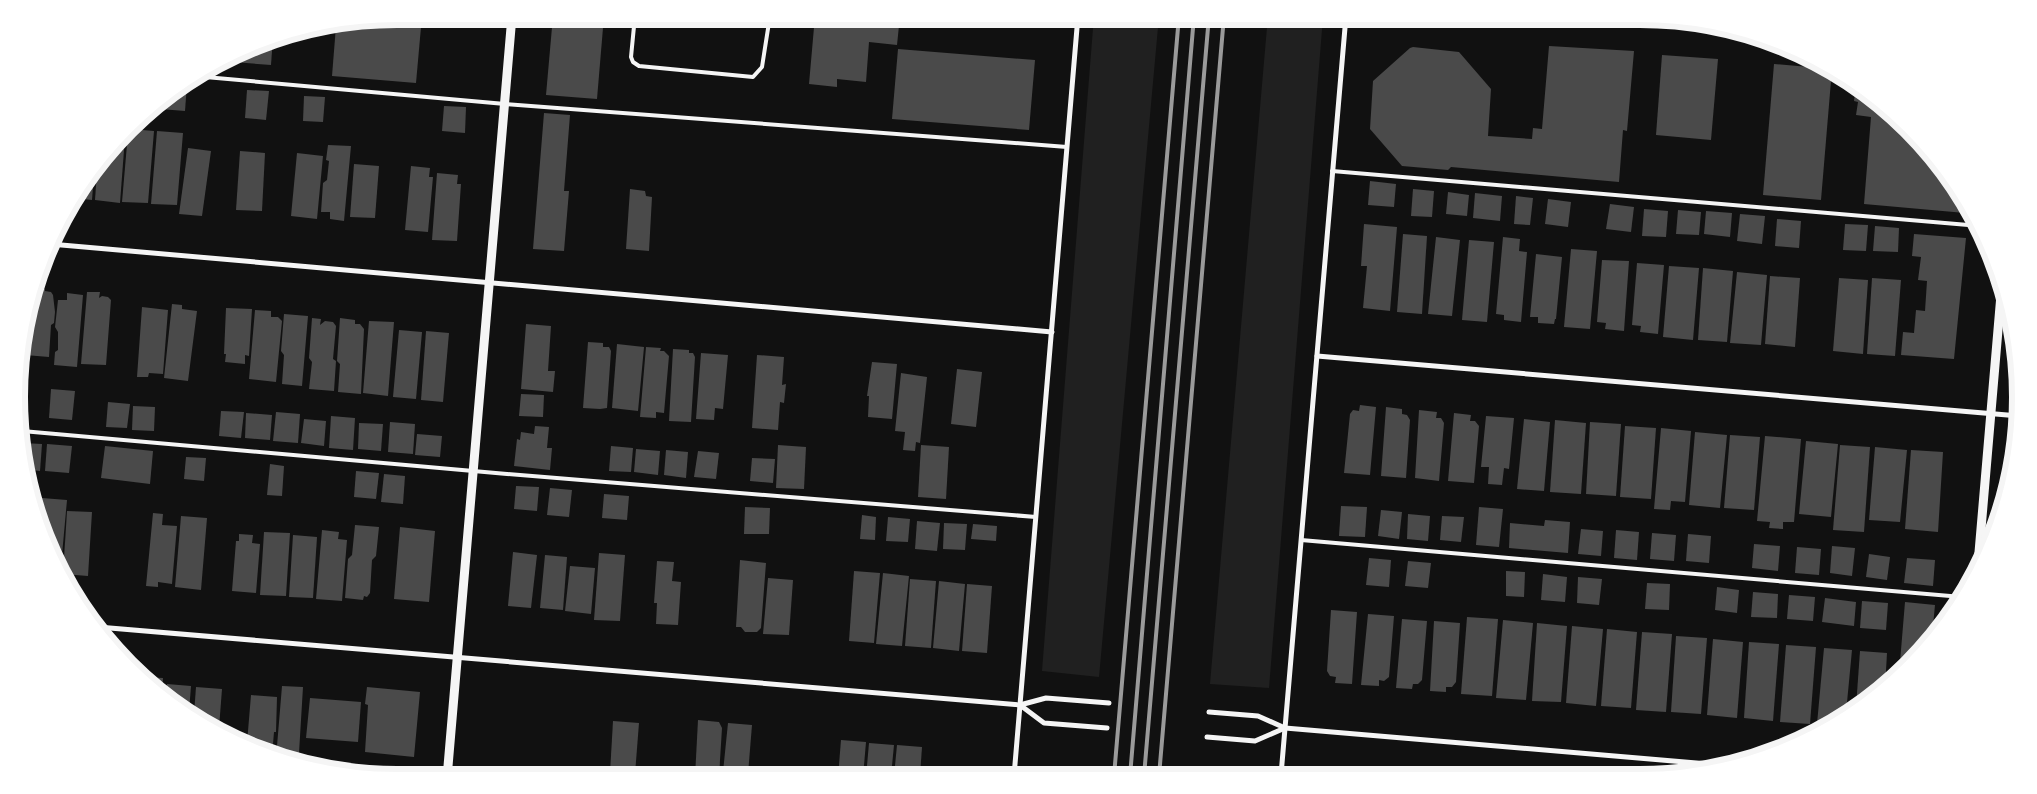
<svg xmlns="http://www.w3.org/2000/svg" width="2037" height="794" font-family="'Asap Condensed',sans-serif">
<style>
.green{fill:#202020}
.building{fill:#4a4a4a}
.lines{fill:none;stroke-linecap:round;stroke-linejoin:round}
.service{stroke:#f5f5f5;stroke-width:4}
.minor{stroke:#f5f5f5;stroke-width:5}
.tertiary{stroke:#f5f5f5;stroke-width:9}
.rail{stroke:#9a9a9a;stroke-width:4}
.rim{fill:none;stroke:#f5f5f5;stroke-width:6}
</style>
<rect width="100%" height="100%" fill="#111"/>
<g class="green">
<path d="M1094,16H1159L1099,677L1042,671Z"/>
<path d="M1268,16L1323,17L1269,688L1210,684Z"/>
</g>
<g class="building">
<path d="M397,16H422L416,83L332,76L336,26Z"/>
<path d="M553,16H604L597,99L546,95Z"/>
<path d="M815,16H900L897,45L869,42L866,82L837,79V87L809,84Z"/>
<path d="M273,37L271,65L220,61Z"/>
<path d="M1549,46L1634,51L1627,131L1623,130L1619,182L1451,167L1448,170L1402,166L1370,129L1373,81L1410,48L1413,47L1459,52L1491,89L1488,136L1532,139L1533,128L1542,129Z"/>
<path d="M898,49L1035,60L1029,130L892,119Z"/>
<path d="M1662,55L1718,59L1711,140L1656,135Z"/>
<path d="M1774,64L1832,69L1821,200L1763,195Z"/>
<path d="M183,84H187L185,111L160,109L161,100Z"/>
<path d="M1856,85L1891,111L1942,165L1966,203L1965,213L1864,204L1871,117L1856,115L1858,102L1854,101Z"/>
<path d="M247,90L269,91L266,120L245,118Z"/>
<path d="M304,96L325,97L323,122L303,121Z"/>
<path d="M444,106L466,107L465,133L442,131Z"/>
<path d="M544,113L570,115L564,191H569L564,251L533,249Z"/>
<path d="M131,129L154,131L148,203L122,202L128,133Z"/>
<path d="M157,131L183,133L177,205L151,204Z"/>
<path d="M125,137L120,203L95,200L97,171Z"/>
<path d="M328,145L351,146L344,221L330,219V212H321L323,183L327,180L329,161L326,160Z"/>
<path d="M188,148L211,151L202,216L179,214Z"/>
<path d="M240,151L265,153L262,211L236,210Z"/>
<path d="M297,153L323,156L317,219L291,216Z"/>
<path d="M354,164L379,166L375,218L350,217Z"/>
<path d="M411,166L430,168L429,177H433L428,232L405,230Z"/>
<path d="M437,173L458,175L457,184H461L457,241L432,240Z"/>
<path d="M94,174L92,200L74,198Z"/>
<path d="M1370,181L1396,184L1394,207L1368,205Z"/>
<path d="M630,189L645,191L646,196L652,197L649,251L626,249Z"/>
<path d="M1413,189L1434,191L1432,217L1411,216Z"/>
<path d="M1448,192L1469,195L1467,216L1446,214Z"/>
<path d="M1475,193L1502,196L1500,221L1473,218Z"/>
<path d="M1516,196L1533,198L1530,225L1514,224Z"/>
<path d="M1548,199L1571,202L1568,227L1545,224Z"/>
<path d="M1610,204L1634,207L1631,232L1606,229Z"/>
<path d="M1644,209L1668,211L1666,237L1642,236Z"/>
<path d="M1678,210L1701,212L1699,235L1676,234Z"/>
<path d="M1706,211L1732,213L1730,237L1704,234Z"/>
<path d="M1740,214L1765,216L1762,244L1737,241Z"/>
<path d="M1777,219L1801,221L1799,248L1775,246Z"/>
<path d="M1364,224L1397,227L1390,311L1363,308L1367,266H1361Z"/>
<path d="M1845,224L1868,225L1866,251L1843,250Z"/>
<path d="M1875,226L1899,228L1898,252L1873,251Z"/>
<path d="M1403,234L1427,236L1422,314L1397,312Z"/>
<path d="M1914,234L1966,238L1954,359L1901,355L1903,332L1914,333L1916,310L1925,311L1927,281L1918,280L1921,257L1912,256Z"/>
<path d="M1436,237L1460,240L1452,316L1428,314Z"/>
<path d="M1503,237L1520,239L1519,251L1527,252L1521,322L1504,320V315L1496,314Z"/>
<path d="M1469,240L1494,242L1487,322L1462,320Z"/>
<path d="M1571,249L1597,251L1590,329L1564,327Z"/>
<path d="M1536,254L1562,257L1556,319H1555L1554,324L1538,323V317H1530Z"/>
<path d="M1602,260L1629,261L1624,331L1605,329L1606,323L1597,322Z"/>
<path d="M1637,263L1664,265L1658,334L1640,332L1641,326L1632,325Z"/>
<path d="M1669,266L1699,268L1693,340L1663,337Z"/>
<path d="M1703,268L1733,271L1727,342L1698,340Z"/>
<path d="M1737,272L1767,275L1761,345L1730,343Z"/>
<path d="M1770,276L1800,278L1795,347L1765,344Z"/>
<path d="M1839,278L1868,280L1863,354L1833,351Z"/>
<path d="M1872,278L1901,280L1895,356L1867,354Z"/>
<path d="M33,288L45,289V291L51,292L53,295L55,312L54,323L51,325L49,357L25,355L29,306Z"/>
<path d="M87,292H100L99,298L102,296L108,297L111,300L106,365L81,364Z"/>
<path d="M67,293L83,295L77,367L54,365L55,352L58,350V332L55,327L58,300H67Z"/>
<path d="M172,304L182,305V309L197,311L188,381L164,378Z"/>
<path d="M142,307L168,310L163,374L149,373L148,377H137Z"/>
<path d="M226,308L252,309L249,356L245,355V364L225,362L226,354H224Z"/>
<path d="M255,310L271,311V317H278L282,321L276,382L249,379Z"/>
<path d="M284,314L308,316L302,386L282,384L284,355L281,351Z"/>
<path d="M312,318L321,319L320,325L325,321L333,322L336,326L333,359L336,361L334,391L309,389L312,362L309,358Z"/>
<path d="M340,318L355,320V324H360L364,329L361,394L338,392L340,364L337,361Z"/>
<path d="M369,321L394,322L388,396L363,393Z"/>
<path d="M526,324L551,326L548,371H555L553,392L521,389Z"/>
<path d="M399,330L422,332L416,399L393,397Z"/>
<path d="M426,331L449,333L443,402L421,400Z"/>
<path d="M588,342L603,343V347H609L611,351L607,408L600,409L583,408Z"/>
<path d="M617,344L644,347L638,411L612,408Z"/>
<path d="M646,347L661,348L660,351H664L669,356L664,413L656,412V418L640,417Z"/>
<path d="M673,349L689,350V353H693L695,357L691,422L669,421Z"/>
<path d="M701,353L728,355L723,409L715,408L714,420L696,419Z"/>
<path d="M757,355L784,357L782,385L786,384L784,403L780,402L778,430L752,428Z"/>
<path d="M872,362L897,364L892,419L868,417L869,396H867Z"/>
<path d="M957,369L982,372L976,427L951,424Z"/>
<path d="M901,373L927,377L920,443L916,442L915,451L903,450L905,432L895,431Z"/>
<path d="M51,389L75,391L72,420L49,418Z"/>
<path d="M521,394L544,395L543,417L519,416Z"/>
<path d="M108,402L130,404L127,428L106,427Z"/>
<path d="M1360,405L1376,407L1370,475L1344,473L1350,414L1353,410L1359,411Z"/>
<path d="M133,406L155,407L154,431L132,430Z"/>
<path d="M1386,407L1402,409V414L1407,415L1410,420L1406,478L1381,476Z"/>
<path d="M1419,410L1437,412L1436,418H1441L1444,423L1439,481L1415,478Z"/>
<path d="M221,411L244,412L241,438L219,436Z"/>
<path d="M276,412L300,414L298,443L273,441Z"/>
<path d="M246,413L272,415L270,440L245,438Z"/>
<path d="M1454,413L1471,415L1470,421H1475L1479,426L1474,483L1448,481Z"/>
<path d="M331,416L355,418L353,450L329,448Z"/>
<path d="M1486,416L1514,418L1509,469L1504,468L1502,485L1488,484L1489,467H1481Z"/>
<path d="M304,419L326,421L324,446L301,443Z"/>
<path d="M1524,419L1550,422L1544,491L1517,489Z"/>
<path d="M1555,420L1586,423L1581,494L1550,492Z"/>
<path d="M390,422L415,424L413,454L388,452Z"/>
<path d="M1590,422L1621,424L1616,496L1586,494Z"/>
<path d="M359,423L383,424L381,451L358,449Z"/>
<path d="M535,426L549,427L547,448H552L550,470L514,466L517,439L520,440L521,432L534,434Z"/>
<path d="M1625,426L1656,428L1651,499L1620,497Z"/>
<path d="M1661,428L1691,431L1685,502L1671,501L1670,510L1654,509Z"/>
<path d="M1695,432L1727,435L1720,508L1689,505Z"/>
<path d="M417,434L442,436L440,457L415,455Z"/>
<path d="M1730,435L1760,437L1754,510L1724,508Z"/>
<path d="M1765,436L1801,439L1794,522H1783V529L1769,528L1770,522L1757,521Z"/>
<path d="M1806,441L1838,444L1831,517L1799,514Z"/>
<path d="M23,443L42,444L40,471L24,469Z"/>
<path d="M47,444L72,446L69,473L45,471Z"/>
<path d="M778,445L806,447L804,489L776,488Z"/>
<path d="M921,445L949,447L946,499L918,497Z"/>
<path d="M1840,445L1870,447L1864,532L1833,530Z"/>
<path d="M105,446L153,451L150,484L101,478Z"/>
<path d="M611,446L633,448L631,472L609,471Z"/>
<path d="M1875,447L1907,450L1900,522L1869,520Z"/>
<path d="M636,449L660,451L658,475L634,472Z"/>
<path d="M666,450L688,452L686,478L664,475Z"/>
<path d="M1911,450L1943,452L1938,532L1905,529Z"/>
<path d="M698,451L719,453L716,479L694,477Z"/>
<path d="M186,457L206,458L204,481L184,479Z"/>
<path d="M752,458L775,459L773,483L750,481Z"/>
<path d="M270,464L284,466L282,496L267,495Z"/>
<path d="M356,471L379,473L376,499L354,497Z"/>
<path d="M384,474L405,476L403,504L381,502Z"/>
<path d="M516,486L539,487L537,511L514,509Z"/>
<path d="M550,488L572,490L569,517L547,515Z"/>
<path d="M604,494L629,496L627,520L602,518Z"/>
<path d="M42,498L67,500L61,566H58L45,542L40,526Z"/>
<path d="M1341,506L1367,507L1365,537L1339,536Z"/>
<path d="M745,507L770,508L769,534H744Z"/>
<path d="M1479,507L1503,509L1499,547L1476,545Z"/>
<path d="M1381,510L1402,512L1399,539L1378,536Z"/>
<path d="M67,511L92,512L88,576L63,574Z"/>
<path d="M153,513L163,514L162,525L177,526L172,584L158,582V587L146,586Z"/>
<path d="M1408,514L1430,516L1428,541L1407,539Z"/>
<path d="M862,515L876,517L875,540L860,539Z"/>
<path d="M181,516L207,518L201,590L175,587Z"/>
<path d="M1442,516L1464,517L1461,542L1440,540Z"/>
<path d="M888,517L910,519L908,542L886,541Z"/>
<path d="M1545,520L1570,522L1568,553L1509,548L1510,523L1544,526Z"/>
<path d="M917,521L940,523L937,551L915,549Z"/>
<path d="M944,523L967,524L965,550L943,549Z"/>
<path d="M973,524L997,526L996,541L971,539Z"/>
<path d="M355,525L379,527L376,556L372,560L370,593L367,597L364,596L363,600L345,598L348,559L352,555Z"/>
<path d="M400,527L435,531L429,602L394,599Z"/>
<path d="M1581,529L1603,531L1601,556L1578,554Z"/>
<path d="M322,530L339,532L338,539L347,540L342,601L316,599Z"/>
<path d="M1616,530L1639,532L1637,560L1614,558Z"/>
<path d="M264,532L290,533L286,596L260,595Z"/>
<path d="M1652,533L1676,535L1674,561L1650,559Z"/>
<path d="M239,534L253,535L252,543L260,544L256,593L232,591L236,541H239Z"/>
<path d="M1688,534L1711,536L1709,563L1686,561Z"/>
<path d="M293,535L317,537L313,598L289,597Z"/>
<path d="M1754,544L1780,546L1778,571L1752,568Z"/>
<path d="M1832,546L1855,548L1852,576L1830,573Z"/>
<path d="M1797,547L1821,549L1819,575L1795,573Z"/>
<path d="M513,552L537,555L531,608L508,606Z"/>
<path d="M599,553L625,555L620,621L594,620Z"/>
<path d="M1869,554L1890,557L1887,580L1866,577Z"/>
<path d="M545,555L567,557L563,610L540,608Z"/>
<path d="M1369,558L1391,560L1389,587L1366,585Z"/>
<path d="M1907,558L1935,560L1933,586L1904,583Z"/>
<path d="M740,560L766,563L761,628L757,632H745L741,627H736Z"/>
<path d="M657,561L674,562L672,581L681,582L678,625L656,624L657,603H654Z"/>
<path d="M1408,561L1431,563L1428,588L1405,586Z"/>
<path d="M570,566L595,568L591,614L565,611Z"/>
<path d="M854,571L880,573L874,643L849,641Z"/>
<path d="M1506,571L1525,572L1524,597L1506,596Z"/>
<path d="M883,573L909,576L902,646L876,644Z"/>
<path d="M1543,574L1567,577L1565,602L1541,600Z"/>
<path d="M1578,577L1602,579L1599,605L1577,603Z"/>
<path d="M768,578L793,580L789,635L763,634Z"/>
<path d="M910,579L936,581L931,648L905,646Z"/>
<path d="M939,581L965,584L959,651L933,648Z"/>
<path d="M1647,583L1670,584L1669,610L1645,609Z"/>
<path d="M967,584L992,586L987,653L962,651Z"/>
<path d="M1717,587L1739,590L1737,613L1715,610Z"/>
<path d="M1753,592L1778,594L1777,618L1751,617Z"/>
<path d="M1789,595L1815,597L1813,621L1787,619Z"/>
<path d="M1825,598L1856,602L1854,626L1822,622Z"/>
<path d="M1862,601L1888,603L1886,630L1860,628Z"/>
<path d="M1905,602L1935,605L1932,636L1899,674Z"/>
<path d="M1331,610L1357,612L1352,684L1335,683L1336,677L1330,676L1327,671Z"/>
<path d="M1368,614L1394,616L1389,677L1384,681L1379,680V686L1361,685Z"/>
<path d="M1467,617L1498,619L1492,696L1461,694Z"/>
<path d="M1402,619L1427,621L1422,680L1418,684H1413L1412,689L1396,688Z"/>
<path d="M1503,620L1533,623L1526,700L1496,698Z"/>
<path d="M1434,621L1460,623L1456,682L1452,687H1446V692L1430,691Z"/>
<path d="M1537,623L1567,626L1561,702L1532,701Z"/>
<path d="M1572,626L1603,629L1596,706L1566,703Z"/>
<path d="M1607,629L1637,632L1631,708L1601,706Z"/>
<path d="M1642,632L1672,634L1666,712L1636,710Z"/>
<path d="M1676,636L1707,638L1701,714L1671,712Z"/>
<path d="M1713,639L1743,642L1737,718L1707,715Z"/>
<path d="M1749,642L1779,644L1773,721L1744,718Z"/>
<path d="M1786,645L1816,647L1810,724L1780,722Z"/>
<path d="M1824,648L1852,650L1846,713L1828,725L1817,724Z"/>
<path d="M1860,651L1887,653L1885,688L1856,707Z"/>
<path d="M144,677L163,678L162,695L148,680Z"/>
<path d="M167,684L191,686L189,712L166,699Z"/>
<path d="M282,686L303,687L299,753H292V760L276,758Z"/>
<path d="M196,687L222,689L219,728L194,714Z"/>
<path d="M367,687L420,692L414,757L365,752L368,705L365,704Z"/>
<path d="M251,695L277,697L276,732H274L272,756L247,743Z"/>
<path d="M310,698L361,702L358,742L306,738Z"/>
<path d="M698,720L719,722L722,728L719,777H695Z"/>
<path d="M613,721L639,723L635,774L610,773Z"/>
<path d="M728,723L752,725L748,774L723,772Z"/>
<path d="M841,740L866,742L863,777H838Z"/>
<path d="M869,743L894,745L891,776L866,777Z"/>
<path d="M897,745L922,747L920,776H894Z"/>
</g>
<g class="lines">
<g class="service">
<path d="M635,16L631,57L633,62L639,66L753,77L762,67L770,16"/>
<path d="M194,76L505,104L1067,147"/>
<path d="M1332,171L1980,226"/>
<path d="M22,431L507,474L1036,517"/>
<path d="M1301,540L1962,597"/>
</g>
<g class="minor">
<path d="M50,244L1052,332"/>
<path d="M1317,356L2019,416"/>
<path d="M98,627L1020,705L1046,698L1109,703"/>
<path d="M1020,705L1044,723L1107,728"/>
<path d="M1209,712L1258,716L1285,728L1720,765"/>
<path d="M1207,737L1255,741L1285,728"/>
<path d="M1281,775L1346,16"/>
<path d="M1014,776L1078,16"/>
</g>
<g class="tertiary">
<path d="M1978,564L2002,283"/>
<path d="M447,778L512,16"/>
</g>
<g class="rail">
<path d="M1114,776L1179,16"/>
<path d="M1130,776L1194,16"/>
<path d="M1144,776L1209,16"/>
<path d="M1159,776L1224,16"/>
</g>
</g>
<path d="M0 0H2037V794H0ZM397 25H1640A372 372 0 0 1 2012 397V397A372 372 0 0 1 1640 769H397A372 372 0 0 1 25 397V397A372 372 0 0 1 397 25Z" fill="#fff" fill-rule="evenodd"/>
<path class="rim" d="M397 25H1640A372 372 0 0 1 2012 397V397A372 372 0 0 1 1640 769H397A372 372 0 0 1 25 397V397A372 372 0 0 1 397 25Z"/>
</svg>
